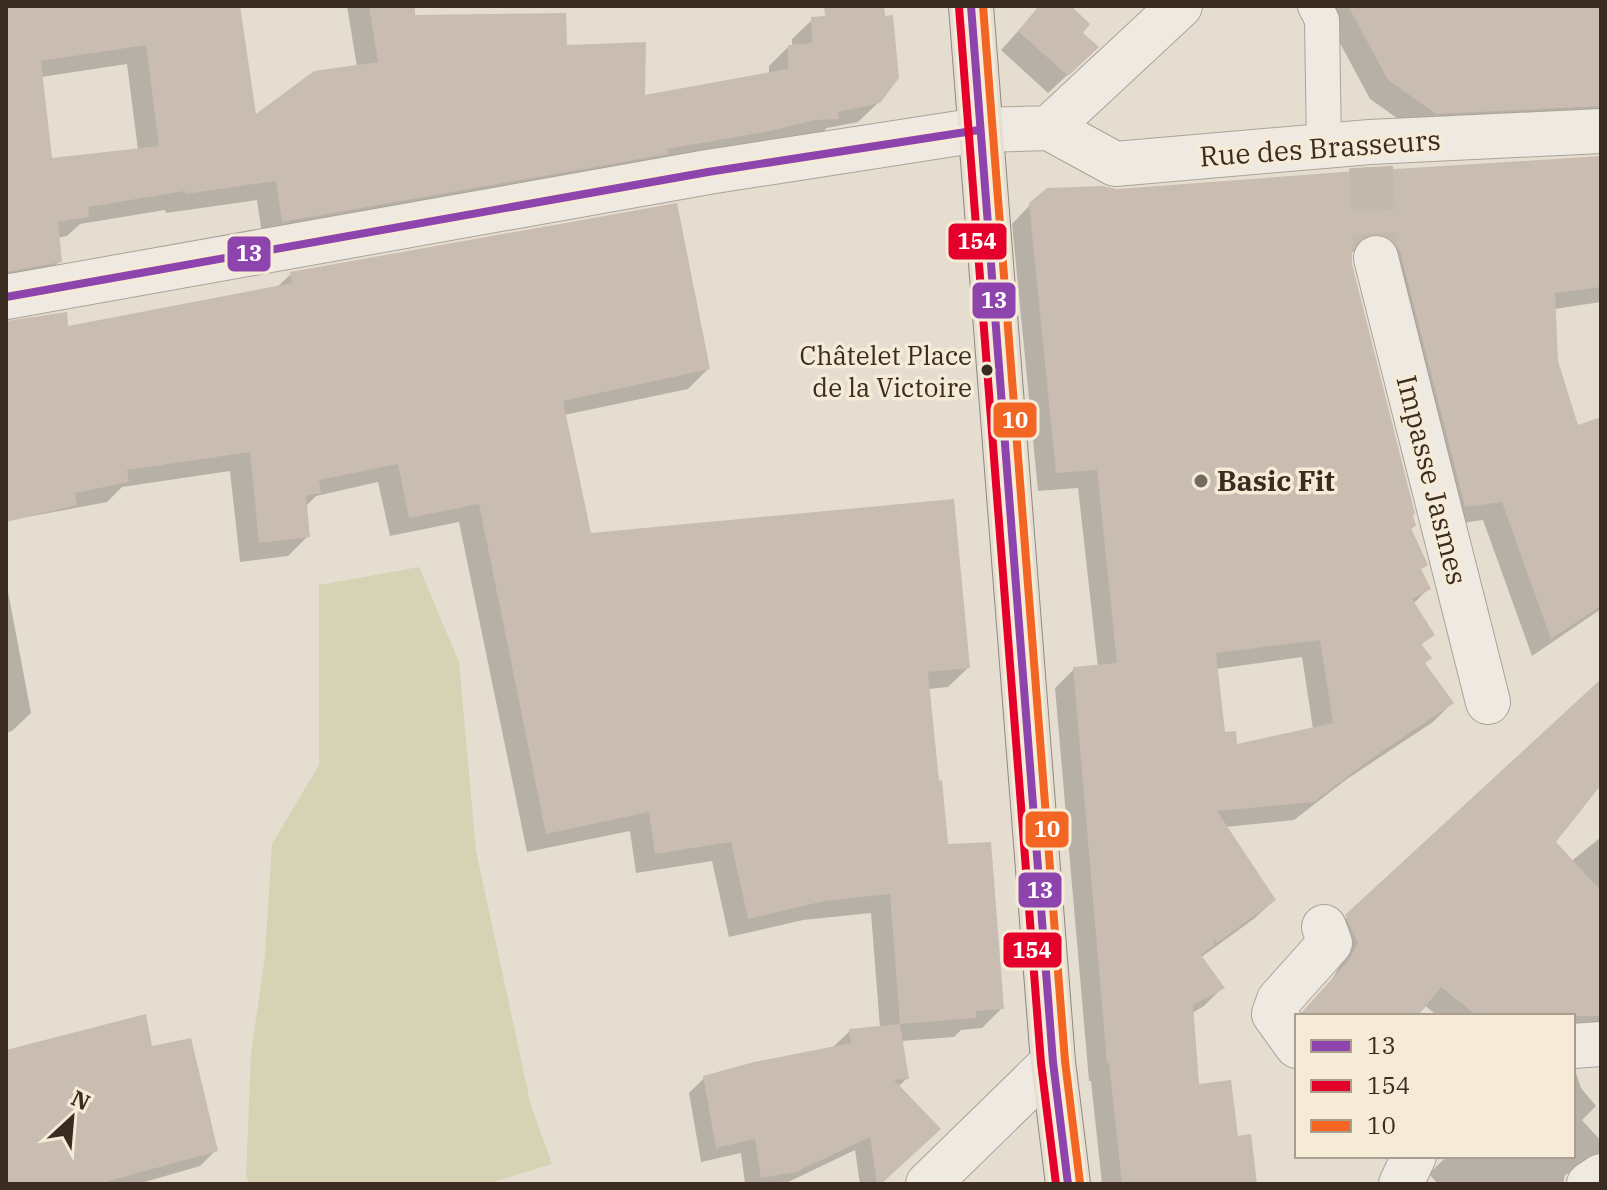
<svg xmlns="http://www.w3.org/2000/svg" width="1607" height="1190" font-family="'IBM Plex Serif',serif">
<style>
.green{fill:#d5d3b3}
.shadow{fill:#0003;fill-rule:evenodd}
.building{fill:#c9bcb1;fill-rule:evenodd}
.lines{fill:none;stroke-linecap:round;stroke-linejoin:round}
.minor-tunnel{stroke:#c3baad;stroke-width:44;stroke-dasharray:44 22;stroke-linecap:butt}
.pedestrian-casing{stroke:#aba398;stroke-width:36}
.minor-casing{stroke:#aba398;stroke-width:46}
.tertiary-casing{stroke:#aba398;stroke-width:46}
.primary-casing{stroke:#90887f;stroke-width:46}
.pedestrian{stroke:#eee9e1;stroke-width:34}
.minor{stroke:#eee9e1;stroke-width:44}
.tertiary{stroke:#eee9e1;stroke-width:44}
.primary{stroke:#e4ded3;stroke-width:44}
.bus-1-casing{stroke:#f5ebd7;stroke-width:14}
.bus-2-casing{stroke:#f5ebd7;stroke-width:14}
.bus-3-casing{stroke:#f5ebd7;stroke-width:14}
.bus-1{stroke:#8e44ad;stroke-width:8}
.bus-2{stroke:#e4002b;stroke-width:8}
.bus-3{stroke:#f26522;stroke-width:8}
.bus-dot{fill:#3a2c21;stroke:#f5ebd7;stroke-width:3}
.poi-dot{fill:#766a5e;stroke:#f5ebd7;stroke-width:3}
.labels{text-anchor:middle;stroke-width:7;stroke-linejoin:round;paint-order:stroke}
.bus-label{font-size:26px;fill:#3a2c21;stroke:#f5ebd7;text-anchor:end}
.street-label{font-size:28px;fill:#3a2c21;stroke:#f5ebd7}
.poi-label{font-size:28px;font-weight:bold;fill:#3a2c21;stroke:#f5ebd7;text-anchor:start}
.line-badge{stroke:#f5ebd7;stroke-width:3}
.badge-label{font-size:22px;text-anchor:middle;font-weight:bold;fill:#fff}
</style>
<rect width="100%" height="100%" fill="#e5ddd0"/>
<path class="green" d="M419,567L459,662L476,851L531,1106L552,1164L487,1184H252L246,1178L251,1053L265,955L272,844L319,765V585Z"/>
<g class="shadow">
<path d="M6,6H237L254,118L357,67L347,6H413V17L565,47L643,97L769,74V66L789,46H792V39L812,20L879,102L858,122L827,128L817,138L263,241L257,200L166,213L165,210L80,224L67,236L58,238L60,261L40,281L6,287ZM127,64L138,150L50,160L41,77Z"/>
<path d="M1041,6H1050L1078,65L1048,93L1001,50Z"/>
<path d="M1320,6H1601V134L1417,132L1370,99Z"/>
<path d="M1601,158V302L1554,309L1556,361L1577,427L1601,420V609L1532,656L1483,520L1446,525L1363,252H1350V264L1414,526L1410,530L1419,570L1428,589L1413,604L1432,634L1420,646L1423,664L1452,703L1433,722L1347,779L1294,820L1225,827L1274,900L1255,918L1200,958L1222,988L1204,1006L1192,1013L1197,1086L1237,1138L1255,1184H1102L1091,1081H1089L1055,688L1074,669L1098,667L1078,488L1038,491L1012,224L1031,204L1117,191ZM1302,657L1313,729L1235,746L1223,734L1216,669Z"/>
<path d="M291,274L708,369L688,389L564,415L589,535L968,668L948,687L928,689L946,846L1002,1008L982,1028L961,1030L954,1037L901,1041L907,1078L898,1087L880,1184H860L855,1150L784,1184H745L741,1153L701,1162L689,1093L704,1078L835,1048L834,1046L850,1031L880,1028L871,913L803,920L729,937L712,861L636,873L630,831L527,852L459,522L390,536L378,482L316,496L305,507L308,536L288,556L240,562L230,471L122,487L107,502L22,518L6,486V323L66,329L276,288Z"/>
<path d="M6,581L31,713L12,731L6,733Z"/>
<path d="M1601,682V781L1545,850L1563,868L1601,837V1041L1573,1036V1016H1438L1424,1005L1414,1016H1299L1332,980L1342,961L1329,934Z"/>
<path d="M151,1048L215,1151L200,1166L138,1184H6V1054Z"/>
<path d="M1573,1072L1576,1073L1581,1088L1596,1106L1582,1120L1601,1141V1176L1580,1168L1565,1175L1563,1184H1438L1429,1174L1447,1156H1573Z"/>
</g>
<g class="building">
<path d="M6,6H240L256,114L314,71L378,62L369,6H415V15L566,13L567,45L646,42L645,95L788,69V45L812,43L811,17L825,16L824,6H884L885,16L893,15L899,78L880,103L838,112L839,119L815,120L770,131L667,149L668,154L282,222L276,181L185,194V191L88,207L89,217L58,222L62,262L6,272ZM146,45L159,146L52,158L41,61Z"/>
<path d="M1039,6H1071L1090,24L1083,33L1099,47L1068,76L1018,31Z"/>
<path d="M1348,6H1601V106L1436,114L1388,80Z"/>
<path d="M1601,156V287L1555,293L1558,361L1578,425L1601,417V606L1551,639L1502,502L1465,507L1400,251L1393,240L1384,234H1371L1359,240L1352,250V264L1415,514L1413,515L1416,526L1411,528L1428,565L1421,569L1431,589L1412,599L1435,635L1421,644L1432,658L1425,663L1454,703L1368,761L1314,802L1217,811L1276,900L1217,943L1213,939L1214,945L1201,955L1225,988L1193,1005L1199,1084L1231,1080L1238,1136L1251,1134L1257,1184H1122L1109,1063H1107L1073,667L1117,663L1097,470L1056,473L1029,203L1047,188L1103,186L1117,189L1357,171L1360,168L1370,167L1380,170ZM1320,640L1333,723L1237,744L1236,731L1225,732L1216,653Z"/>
<path d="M677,203L710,369L563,401L591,533L954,499L970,668L928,672L939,781L942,780L948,844L991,842L1004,1009L976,1011V1018L900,1024L890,894L824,901L748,919L731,842L655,854L649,812L546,834L479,504L409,518L398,464L319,480L321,493L306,496L310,537L259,543L250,452L127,470L129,482L75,493L77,505L6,522V321L67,312L68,326L292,283L290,272Z"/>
<path d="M1601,679V785L1556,842L1601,891V1016H1477L1441,987L1418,1016H1306L1303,1011L1349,960L1358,943L1345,915Z"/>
<path d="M146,1014L152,1046L191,1038L218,1151L98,1184H6V1050Z"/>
<path d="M900,1024L909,1079L894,1080L941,1129L881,1184H877L870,1137L796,1172L761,1178L755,1139L716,1148L703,1076L754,1062L851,1043L849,1029Z"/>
</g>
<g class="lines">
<path class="minor-tunnel" d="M1371,167L1376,258"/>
<g class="pedestrian-casing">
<path id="pedestrian" d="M1315,6L1322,20L1324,146"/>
</g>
<g class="minor-casing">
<g id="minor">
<path d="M1049,128L1115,164L1370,142L1601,131"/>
<path d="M979,130L1049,128L1180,6"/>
<path d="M1376,258L1488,702"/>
<path d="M1297,1046L1274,1014L1279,1000L1330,943L1324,927"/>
<path d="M1573,1046L1601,1044"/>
<path d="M928,1184L1053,1062"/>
<path d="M1401,1184L1414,1156"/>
<path d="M1589,1184L1601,1176"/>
</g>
</g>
<g class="tertiary-casing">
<path id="tertiary" d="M6,297L708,172L979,130"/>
</g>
<g class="primary-casing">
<path id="primary" d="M971,6L1053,1062L1068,1184"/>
</g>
<use href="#pedestrian" class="pedestrian"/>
<use href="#minor" class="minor"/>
<use href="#tertiary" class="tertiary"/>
<use href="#primary" class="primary"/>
<g class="bus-1-casing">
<g id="bus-1">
<path d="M971,6L1053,1062L1068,1184"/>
<path d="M6,297L708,172L979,130"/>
</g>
</g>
<g class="bus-2-casing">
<path id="bus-2" d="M959,7L1041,1063L1056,1184"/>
</g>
<g class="bus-3-casing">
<path id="bus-3" d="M983,6L1065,1061L1080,1183"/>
</g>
<use href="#bus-1" class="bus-1"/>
<use href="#bus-2" class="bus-2"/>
<use href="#bus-3" class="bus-3"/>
</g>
<circle class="bus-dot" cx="987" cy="370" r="7"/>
<circle class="poi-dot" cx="1201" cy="481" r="8"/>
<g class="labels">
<g class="bus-label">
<text x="972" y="365">Châtelet Place<tspan x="972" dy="32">de la Victoire</tspan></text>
</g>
<g class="street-label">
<text transform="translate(1320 148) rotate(-4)" y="10">Rue des Brasseurs</text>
<text transform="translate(1432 480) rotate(76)" y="10">Impasse Jasmes</text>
</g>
<g class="poi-label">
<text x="1217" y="491">Basic Fit</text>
</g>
</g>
<g class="line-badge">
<rect x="947" y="222" width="61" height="39" rx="8" fill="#e4002b"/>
<rect x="226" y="235" width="46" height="38" rx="8" fill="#8e44ad"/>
<rect x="971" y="281" width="46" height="39" rx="8" fill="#8e44ad"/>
<rect x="992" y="401" width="46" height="38" rx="8" fill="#f26522"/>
<rect x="1024" y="810" width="46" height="39" rx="8" fill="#f26522"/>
<rect x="1017" y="871" width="46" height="38" rx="8" fill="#8e44ad"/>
<rect x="1002" y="931" width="61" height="38" rx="8" fill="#e4002b"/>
</g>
<g class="badge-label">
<text x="977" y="249">154</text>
<text x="249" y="261">13</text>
<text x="994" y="308">13</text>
<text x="1015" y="428">10</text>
<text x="1047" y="837">10</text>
<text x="1040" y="898">13</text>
<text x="1032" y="958">154</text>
</g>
<rect width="1607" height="1190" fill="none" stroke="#3a2c21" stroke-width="16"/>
<rect x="1295" y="1014" width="280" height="144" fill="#f5ebd7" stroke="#aa9f8e" stroke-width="2"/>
<rect x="1311" y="1040" width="40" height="12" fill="#8e44ad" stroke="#aa9f8e" stroke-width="2"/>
<text x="1367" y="1054" font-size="24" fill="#3a2c21">13</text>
<rect x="1311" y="1080" width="40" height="12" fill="#e4002b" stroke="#aa9f8e" stroke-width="2"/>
<text x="1367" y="1094" font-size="24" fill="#3a2c21">154</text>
<rect x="1311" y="1120" width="40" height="12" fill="#f26522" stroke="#aa9f8e" stroke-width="2"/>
<text x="1367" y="1134" font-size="24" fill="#3a2c21">10</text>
<g transform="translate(72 1118) rotate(26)" stroke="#f5ebd7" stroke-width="6" paint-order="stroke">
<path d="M0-6L14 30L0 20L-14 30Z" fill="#3a2c21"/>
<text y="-12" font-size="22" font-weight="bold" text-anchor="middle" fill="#3a2c21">N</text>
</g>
</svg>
